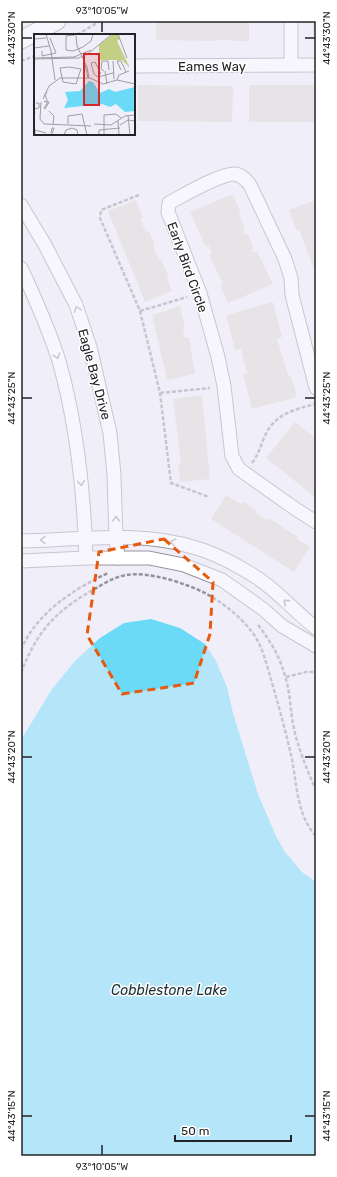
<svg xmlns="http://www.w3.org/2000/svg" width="337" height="1177" font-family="Rubik,sans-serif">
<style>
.water{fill:#6adaf6}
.building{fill:#ded4d0}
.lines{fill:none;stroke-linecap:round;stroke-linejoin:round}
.minor-casing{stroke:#96959e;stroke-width:15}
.tertiary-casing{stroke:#96959e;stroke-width:19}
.path{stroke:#94939a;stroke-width:2.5;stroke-dasharray:4 2;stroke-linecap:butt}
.minor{stroke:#fff;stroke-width:13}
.tertiary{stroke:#fff;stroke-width:17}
.oneway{stroke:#9c9c9e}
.marked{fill:none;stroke:#e8590c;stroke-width:3;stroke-dasharray:8 5;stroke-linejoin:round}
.ticks{fill:none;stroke:#242327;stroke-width:1.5}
.labels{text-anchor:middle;stroke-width:3;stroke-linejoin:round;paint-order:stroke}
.street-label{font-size:13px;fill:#242327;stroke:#fff}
.water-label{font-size:14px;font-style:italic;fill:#1b2f35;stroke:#fff}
.inset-road{fill:none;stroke:#9e9da5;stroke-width:1}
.view{fill:#d62828;fill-opacity:0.15;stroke:#d62828;stroke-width:2}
.inset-edge{fill:none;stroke:#242327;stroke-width:2}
.neatline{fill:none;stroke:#242327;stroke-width:1.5}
.ticks-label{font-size:10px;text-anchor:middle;fill:#242327}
</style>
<rect width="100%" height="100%" fill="#f0eff9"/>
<path class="water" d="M151,619L180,628L205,644L216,661L227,687L233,713L258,794L276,836L285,852L302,872L316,882V1156H21V740L52,689L75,661L100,638L124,623Z"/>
<g class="building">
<path d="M156,21H249V41H234L232,40H218V41L156,40Z"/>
<rect x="313" y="21" width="3" height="12"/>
<path d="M138,85L233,86L232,122L138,121Z"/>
<rect x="249" y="85" width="67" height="37"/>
<path d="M233,194L241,213L239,214L245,228L243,229L245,235L248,234L254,249L252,250L253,253L257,251L273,284L228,303L220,285L223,284L209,255L212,253L209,246L206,247L190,212Z"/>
<path d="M136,200L143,218L140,219L146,232L149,231L155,246H153L159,260L161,259L169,277L167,278L172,291L145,302L108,211Z"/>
<path d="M316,200V274L299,230L297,231L289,210Z"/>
<path d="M273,302L282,337L277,339L289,377L291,376L297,397L252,409L243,374L247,373L241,349L235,350L226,315Z"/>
<path d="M180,306L185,328H183L185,338L189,337L195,374L167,380L152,315Z"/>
<path d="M202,395L210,479L180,482L178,464L181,463L173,399Z"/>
<path d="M295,422L316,439V498L266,458Z"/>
<path d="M226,495L241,504L243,502L257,511L256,513L267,520L269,518L298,537L297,539L310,547L294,572L211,519Z"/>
</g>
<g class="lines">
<g class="minor-casing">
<g id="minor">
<path d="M291,65V21"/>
<path d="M134,66L316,65"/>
<path d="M21,205L45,245L76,305L90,347L110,433L114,475L116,538L118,558"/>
<path d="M21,268C35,298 49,329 59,361C77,425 84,492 86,558"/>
<path d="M316,388L292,295L291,278L285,259L250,185C246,180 242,175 235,174C219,174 184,195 169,203L168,212L200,293L218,357L224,386L232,456L239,469L297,510L316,522"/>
<path d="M21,541C78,540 140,530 196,548C217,554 237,565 256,577C278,591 295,612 316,628"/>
<path d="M21,561L86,558H149L184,565L222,580L263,609L282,626L316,646"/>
</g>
</g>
<g class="tertiary-casing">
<path id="tertiary" d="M21,40L57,21"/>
</g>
<g class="path">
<path d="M77,35L100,21"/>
<path d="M21,61L35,56"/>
<path d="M139,195L101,210L100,218L140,311L160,393L171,483L209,497"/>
<path d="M140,311L187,297"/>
<path d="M160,393L210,388"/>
<path d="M252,463C258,455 260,448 264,438C273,415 294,409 316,404"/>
<path d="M258,625C270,640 280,657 285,676C291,694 290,714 295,733C300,753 308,772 316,790"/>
<path d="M21,650C36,613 74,589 108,573"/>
<path d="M21,673C36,633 55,611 93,590C103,584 114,577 126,575C148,571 185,583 205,593C222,602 241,617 252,632C259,641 263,652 266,662C275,693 284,724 291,755C297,781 296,815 316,836"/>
<path d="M286,677L306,672H316"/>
</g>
<use href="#minor" class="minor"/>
<use href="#tertiary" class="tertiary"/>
</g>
<defs><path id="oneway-chevron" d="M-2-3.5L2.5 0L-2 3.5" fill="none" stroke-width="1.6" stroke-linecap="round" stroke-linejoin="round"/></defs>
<g class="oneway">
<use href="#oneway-chevron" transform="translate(77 309) rotate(-111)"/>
<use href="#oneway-chevron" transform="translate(57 356) rotate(71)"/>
<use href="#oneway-chevron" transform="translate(81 483) rotate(85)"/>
<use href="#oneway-chevron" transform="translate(116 519) rotate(-92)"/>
<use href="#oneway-chevron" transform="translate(43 540) rotate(179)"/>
<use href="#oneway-chevron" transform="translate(173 542) rotate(-169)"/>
<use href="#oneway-chevron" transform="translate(286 602) rotate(-139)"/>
</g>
<path d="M0 0H337V1177H0ZM164,539L213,582L210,634L194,683L122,694L87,635L99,552Z" fill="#f0eff9" fill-opacity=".55" fill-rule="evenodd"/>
<path class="marked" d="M164,539L213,582L210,634L194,683L122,694L87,635L99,552Z"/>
<path class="ticks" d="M102,22V32M22,38H32M305,38H315M22,398H32M305,398H315M22,757H32M305,757H315M22,1116H32M305,1116H315M102,1145V1155"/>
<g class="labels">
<g class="street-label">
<text x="212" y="71">Eames Way</text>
<text transform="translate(188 267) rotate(70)" y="5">Early Bird Circle</text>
<text transform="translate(95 374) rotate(75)" y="5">Eagle Bay Drive</text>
</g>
<g class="water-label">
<text x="169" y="995">Cobblestone Lake</text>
</g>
</g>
<g transform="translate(34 34)">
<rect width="101" height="101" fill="#f0eff9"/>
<path d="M79,0H83L86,5L83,7L96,34L88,26H65V11Z" fill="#c4ce85"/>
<path d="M55,47L59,48L66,59L75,55L81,58L101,53V77L91,78L82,70L76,73L68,70L30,74L34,66L31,58L46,57Z" fill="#6adaf6"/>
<path class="inset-road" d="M12,0L17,17L21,46M47,0L32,2V16L39,17L49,13L57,7L59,0M84,0L93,24M42,2L43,12L53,33L55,44M0,5L12,4M0,14L15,12M8,17V22L22,19L16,4M0,24L40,23L57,16M0,25L45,24L55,19L78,0M79,27L80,45M51,31L54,44M35,33L47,35L42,50L29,48L26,34ZM87,36L83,27H87L92,38M70,37L67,35L68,27H74L75,36M71,37L73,50M67,40L61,28L57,29L60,40L64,43L79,39M83,46L85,41L95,37M9,65L15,52L26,44H56L69,50L83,46L101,50M7,68L6,85L10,90L57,92M10,68L11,67L13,68H15L11,75L10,74L12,71L13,69V66L11,61L13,58M0,75L5,74V69H2M15,77L20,82L19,90M94,81L96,101M84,87L85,101M34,90V82L48,80L53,101M60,90L77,91L91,82L101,81M86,91L94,86L101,87M17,99L18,94H20L18,100M1,101V96L12,99M30,101L32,96L38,94L43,96L44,101M65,101V96L86,94M70,101V81L82,80L87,84"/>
<path class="view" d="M50,20H65V71H50Z"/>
<rect width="101" height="101" class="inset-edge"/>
</g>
<rect width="337" height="1177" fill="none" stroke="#ffffff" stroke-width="44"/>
<path d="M175 1135v6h116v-6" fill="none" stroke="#242327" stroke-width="2"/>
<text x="181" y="1135" font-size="12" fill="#242327" stroke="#ffffff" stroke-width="3" paint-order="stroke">50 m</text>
<rect x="22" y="22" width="293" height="1133" class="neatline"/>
<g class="ticks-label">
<text x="102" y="14">93°10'05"W</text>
<text transform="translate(11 38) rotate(-90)" y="4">44°43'30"N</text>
<text transform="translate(326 38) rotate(-90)" y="4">44°43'30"N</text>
<text transform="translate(11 398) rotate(-90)" y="4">44°43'25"N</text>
<text transform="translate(326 398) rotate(-90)" y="4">44°43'25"N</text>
<text transform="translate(11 757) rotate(-90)" y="4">44°43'20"N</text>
<text transform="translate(326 757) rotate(-90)" y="4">44°43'20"N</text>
<text transform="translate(11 1116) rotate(-90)" y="4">44°43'15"N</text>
<text transform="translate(326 1116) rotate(-90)" y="4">44°43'15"N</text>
<text x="102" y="1170">93°10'05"W</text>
</g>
</svg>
